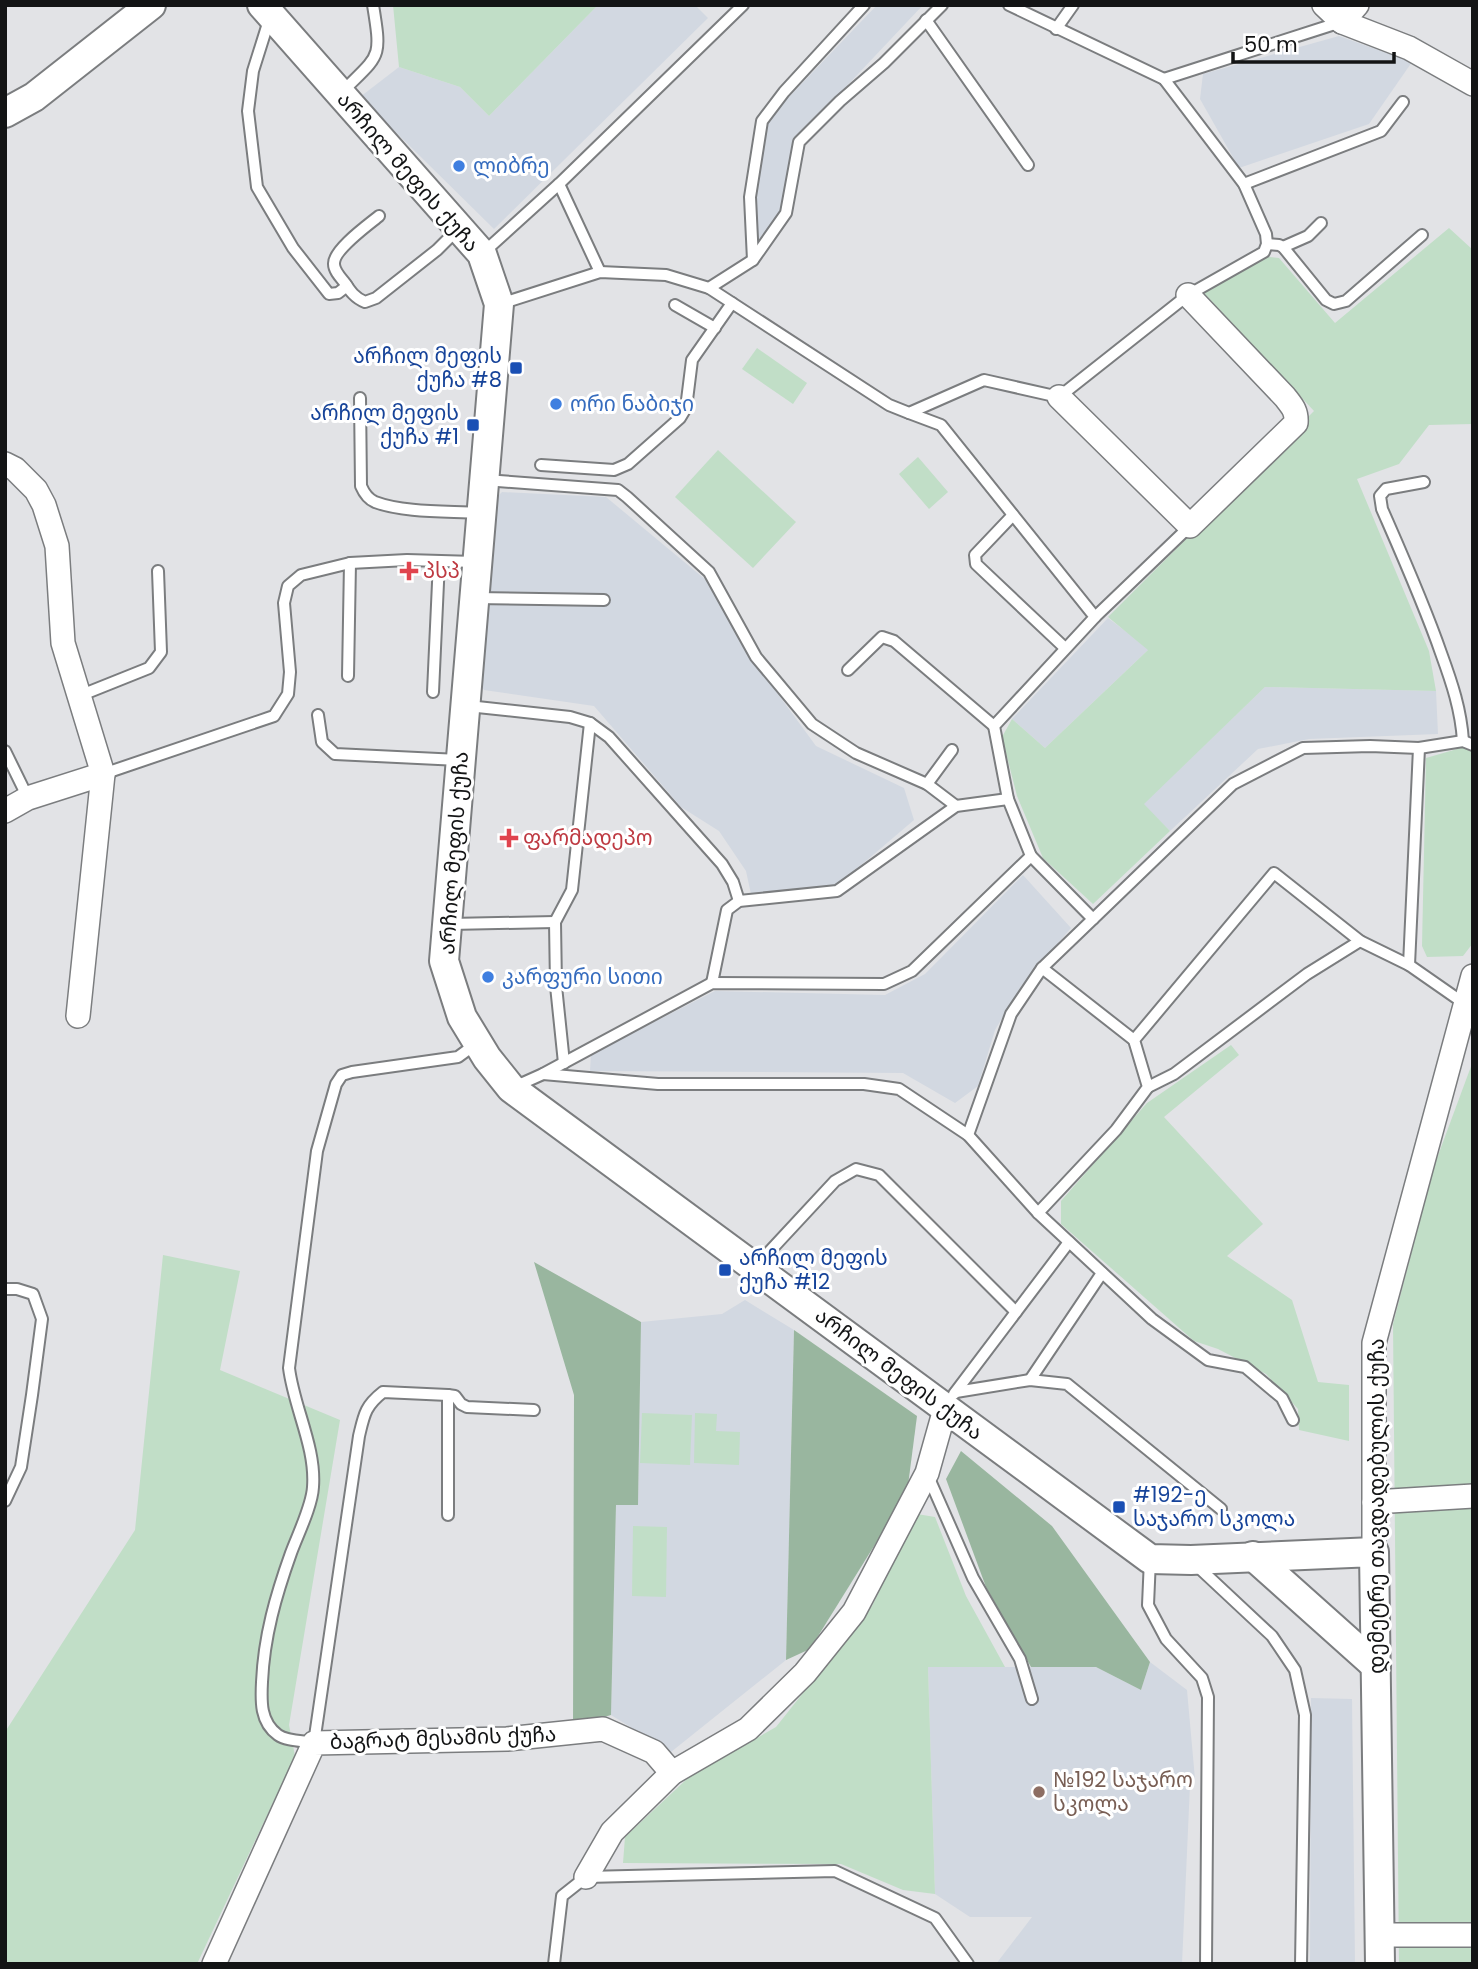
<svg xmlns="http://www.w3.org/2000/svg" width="1478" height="1969" font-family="Poppins,'Noto Sans Georgian',sans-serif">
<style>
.built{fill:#d2d8e1}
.green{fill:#c1dec7}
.forest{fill:#99b69f}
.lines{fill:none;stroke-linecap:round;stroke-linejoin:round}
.service-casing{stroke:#7b7d7f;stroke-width:14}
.minor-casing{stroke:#7b7d7f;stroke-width:26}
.tertiary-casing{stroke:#7b7d7f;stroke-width:32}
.service{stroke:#fff;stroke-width:10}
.minor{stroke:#fff;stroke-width:23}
.tertiary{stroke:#fff;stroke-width:28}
.shop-dot{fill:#3f7fe0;stroke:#fff;stroke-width:2.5}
.transit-dot{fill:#1a4fb4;stroke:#fff;stroke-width:2.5}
.health-dot{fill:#e0444e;stroke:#fff;stroke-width:2.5}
.education-dot{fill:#8d6e63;stroke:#fff;stroke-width:2.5}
.labels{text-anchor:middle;stroke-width:6;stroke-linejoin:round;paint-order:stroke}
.shop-label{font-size:21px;fill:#366cbe;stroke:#fff;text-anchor:start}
.street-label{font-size:21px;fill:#131415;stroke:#fff}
.transit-label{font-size:21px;fill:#164399;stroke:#fff;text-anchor:end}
.health-label{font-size:21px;fill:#be3a42;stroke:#fff;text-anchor:start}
.education-label{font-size:21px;fill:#785e54;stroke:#fff;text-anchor:start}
</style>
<rect width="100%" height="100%" fill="#e2e3e6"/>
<g class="built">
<path d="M598,5H695L708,18L494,229L360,97L399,67L460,87L489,116Z"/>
<path d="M877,5H923L793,143L782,211L755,244L753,197L765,122Z"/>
<path d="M1339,36L1412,62L1369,124L1239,168L1200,99L1203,74Z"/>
<path d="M502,492L606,497L706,580L748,653L816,746L904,788L914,820L833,889L751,894L746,871L719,831L681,807L594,706L484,690L477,679L496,498Z"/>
<path d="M1108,618L1149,649L1045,748L1012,719Z"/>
<path d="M1265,687L1436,691L1438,734L1309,739L1258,749L1170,831L1143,804Z"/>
<path d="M1023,875L1071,928L1022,985L995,1030L978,1086L955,1103L903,1073L590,1071L591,1054L715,991L885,995L925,974Z"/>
<path d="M745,1300L794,1330L786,1660L671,1752L611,1715L616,1504H638L641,1322L722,1314Z"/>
<path d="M1150,1662L1187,1690L1195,1779L1190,1785L1182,1964H996L1032,1917H970L935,1894L928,1667H1096L1141,1690Z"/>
<path d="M1311,1698L1352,1699L1355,1964H1310Z"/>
</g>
<g class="green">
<path d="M393,5H598L489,116L460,87L399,67Z"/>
<path d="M1449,228L1473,250V424L1429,425L1399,464L1357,479L1429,651L1436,691L1265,687L1144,804L1170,831L1093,904L1043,858L1017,796L1002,737L1012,719L1045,748L1148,650L1108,617L1314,411L1203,292L1259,256L1279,258L1335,323Z"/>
<path d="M757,348L807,383L793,404L742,369Z"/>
<path d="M718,450L796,522L753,568L675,497Z"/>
<path d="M918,457L948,492L929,509L899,474Z"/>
<path d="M1464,747L1473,751V943L1463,956L1427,957L1422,946L1426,758Z"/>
<path d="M1231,1045L1239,1055L1164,1117L1263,1224L1227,1256L1292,1300L1318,1382L1349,1385V1441L1299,1430L1298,1409L1266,1374L1218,1349L1194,1341L1061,1224V1201L1147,1103Z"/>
<path d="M1473,1061V1964H1399L1393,1324L1433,1169Z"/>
<path d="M163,1255L240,1271L220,1370L340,1420L289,1725L295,1756L197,1964H5V1732L135,1530Z"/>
<path d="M642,1413L692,1415L690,1465L640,1463Z"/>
<path d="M695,1413L717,1414L716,1431L740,1432L739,1465L694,1463Z"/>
<path d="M917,1514L935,1517L966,1596L1005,1667H928L935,1894L903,1890L841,1864L623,1863L625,1837L689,1777L776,1727L872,1606Z"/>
<path d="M633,1526L667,1527L666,1597L632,1596Z"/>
</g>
<g class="forest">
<path d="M534,1262L641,1322L638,1505H616L611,1715L573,1726L574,1395Z"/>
<path d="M794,1330L917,1416L907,1493L810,1649L786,1660Z"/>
<path d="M961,1451L1052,1526L1150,1662L1141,1690L1096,1667H1031L986,1587L946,1479Z"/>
</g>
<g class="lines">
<g class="service-casing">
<g id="service">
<path d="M270,17L253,71L248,111L257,187L293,248L329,294L338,293L347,286"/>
<path d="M926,20L1028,165"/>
<path d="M1056,29L1073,5"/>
<path d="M1164,79L1341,22"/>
<path d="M342,92C380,54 382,60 373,5"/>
<path d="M559,184L600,272"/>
<path d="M1244,184L1381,131L1403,102"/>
<path d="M379,216C368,225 333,250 334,264C334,271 341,278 345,283C350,291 355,298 365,302L376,298L437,250L459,228"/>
<path d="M1267,244L1279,245L1283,247L1326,300L1334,304L1346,301L1422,235"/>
<path d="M1283,247L1308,236L1321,223"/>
<path d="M484,252L559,184L743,5"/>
<path d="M753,260L750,197L762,121L784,92L864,5"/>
<path d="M709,288L889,405L909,413L984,380L1059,397L1188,295L1264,252L1267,244L1266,234L1244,184L1164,79L1009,5"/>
<path d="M500,304L600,272L666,275L709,288L753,260L786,213L799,142L840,101L884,63L942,5"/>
<path d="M675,305L715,328"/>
<path d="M360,398L361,486C364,493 368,499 375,502C404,513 448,511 479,513"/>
<path d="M909,413L941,425L1095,617L994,726L1008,799L1031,856"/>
<path d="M541,465L614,470L628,464L680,418L686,408L692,360L732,303"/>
<path d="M485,480L618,490L627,497L709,572L756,657L812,724L856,753L927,784L956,806"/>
<path d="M1424,482L1386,489L1380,496L1382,509C1403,557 1424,604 1441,653C1452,683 1461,710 1463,741"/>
<path d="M1013,515L975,555L976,564L1065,648"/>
<path d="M475,598L604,600"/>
<path d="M1095,617L1190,526"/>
<path d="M848,670L882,637L894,641L994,726"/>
<path d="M348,676L350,563"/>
<path d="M433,692L439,561"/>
<path d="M79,696L149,668L161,652L158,571"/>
<path d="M468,706L570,717L590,723L609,737L722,864L733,882L739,901"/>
<path d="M318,715L322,742L335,754L459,760"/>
<path d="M5,751L28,798"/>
<path d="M103,774L274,716L288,694L290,672L284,603L288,586L301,575L350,563L407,560L475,562"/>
<path d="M927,784L952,750"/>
<path d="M1093,919L1233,784L1303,748L1370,746L1419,748L1463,741L1473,745"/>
<path d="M450,924L555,922"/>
<path d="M1409,965L1419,748"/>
<path d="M1042,968L1134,1040"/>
<path d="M712,983L727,910L739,901L837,891L956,806L1008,799"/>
<path d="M477,1043L458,1057L352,1072L342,1075L336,1084L317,1151L289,1368C294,1408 316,1447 313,1487C312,1506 298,1534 291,1553C276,1595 264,1636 262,1682C261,1701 260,1722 278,1735C286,1741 304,1741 314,1743L359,1436C364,1415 365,1406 383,1392L448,1395L455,1396L461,1404L467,1407L534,1410"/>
<path d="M564,1063L556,986L555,922L572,890L590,723"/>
<path d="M543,1074L658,1084H864L899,1089L968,1135L1038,1213L1152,1319L1208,1360L1245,1367L1282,1398L1293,1420"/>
<path d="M514,1087L543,1074L712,983L884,984L912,971L1031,856L1093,919L1042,968L1011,1014L968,1135"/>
<path d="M1148,1087L1174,1074L1307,974L1360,941"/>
<path d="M1038,1213L1116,1130L1148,1087L1134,1040L1274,873L1360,941L1409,965L1465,1004"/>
<path d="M756,1266L835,1181L856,1169L879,1175L1016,1312"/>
<path d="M5,1289H17L33,1294L42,1319L32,1395L21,1467L5,1501"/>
<path d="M1030,1380L1102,1273"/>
<path d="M956,1392L1030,1380L1067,1384L1221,1509"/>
<path d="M954,1394L1069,1242"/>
<path d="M448,1395V1515"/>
<path d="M928,1476L973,1578L1020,1659L1032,1699"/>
<path d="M1150,1559L1148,1605L1166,1639L1202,1678L1208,1697L1206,1964"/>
<path d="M1196,1565L1272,1636L1295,1670L1305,1715L1301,1964"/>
<path d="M554,1964L562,1896L586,1877L835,1871L935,1918L968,1964"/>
</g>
</g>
<g class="minor-casing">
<g id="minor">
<path d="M1324,5L1342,22L1409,48L1473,84"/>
<path d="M1342,22L1357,5"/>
<path d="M1059,397L1190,526L1296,423C1297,411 1292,406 1285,397L1188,295"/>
<path d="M5,464L15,469L36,490L44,505L57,546L63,643L103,774L78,1016"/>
<path d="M5,811L28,798L103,774"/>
<path d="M1374,1502L1473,1496"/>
<path d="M1374,1552V1343L1473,976"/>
<path d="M586,1877L612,1832L672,1773L748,1729L805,1673L854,1612L927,1473L945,1409"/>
<path d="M1379,1935H1473"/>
<path d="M214,1964L314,1743L507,1739L603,1729L654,1752L672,1773"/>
</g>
</g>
<g class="tertiary-casing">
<g id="tertiary">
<path d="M262,5L482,254L499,304L444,961L462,1017L487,1058L511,1088L1150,1559L1191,1560L1374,1552L1380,1964"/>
<path d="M5,113L34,97L151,5"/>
<path d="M1253,1556L1376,1666"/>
</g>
</g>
<use href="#service" class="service"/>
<use href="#minor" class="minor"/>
<use href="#tertiary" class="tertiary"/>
</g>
<g class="shop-dot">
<circle cx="459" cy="166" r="7"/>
<circle cx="556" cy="404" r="7"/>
<circle cx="488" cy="977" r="7"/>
</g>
<g class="transit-dot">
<rect x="509" y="361" width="14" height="14" rx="3.5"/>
<rect x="466" y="418" width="14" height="14" rx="3.5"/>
<rect x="718" y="1263" width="14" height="14" rx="3.5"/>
<rect x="1112" y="1500" width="14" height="14" rx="3.5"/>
</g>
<g class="health-dot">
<path d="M405.5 560.5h7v7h7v7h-7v7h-7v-7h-7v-7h7z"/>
<path d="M505.5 827.5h7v7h7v7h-7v7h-7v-7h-7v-7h7z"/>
</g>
<circle class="education-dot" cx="1039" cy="1792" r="7"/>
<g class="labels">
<g class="shop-label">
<text x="473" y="173">ლიბრე</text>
<text x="570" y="411">ორი ნაბიჯი</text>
<text x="502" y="984">კარფური სითი</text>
</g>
<g class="street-label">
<text transform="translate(408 172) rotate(49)" y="7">არჩილ მეფის ქუჩა</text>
<text transform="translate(454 853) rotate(-86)" y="7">არჩილ მეფის ქუჩა</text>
<text transform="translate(899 1374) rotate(37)" y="7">არჩილ მეფის ქუჩა</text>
<text transform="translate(1377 1506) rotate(-90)" y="7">დემეტრე თავდადებულის ქუჩა</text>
<text transform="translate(443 1738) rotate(-2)" y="7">ბაგრატ მესამის ქუჩა</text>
</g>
<g class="transit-label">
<text x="502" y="363">არჩილ მეფის<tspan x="502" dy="24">ქუჩა #8</tspan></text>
<text x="459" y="420">არჩილ მეფის<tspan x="459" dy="24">ქუჩა #1</tspan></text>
<text x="739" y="1265" text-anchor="start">არჩილ მეფის<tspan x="739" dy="24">ქუჩა #12</tspan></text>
<text x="1133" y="1502" text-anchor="start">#192-ე<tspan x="1133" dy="24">საჯარო სკოლა</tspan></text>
</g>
<g class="health-label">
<text x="423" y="578">პსპ</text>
<text x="523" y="845">ფარმადეპო</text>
</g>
<g class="education-label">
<text x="1053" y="1787">№192 საჯარო<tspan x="1053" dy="24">სკოლა</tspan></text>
</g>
</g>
<rect width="1478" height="1969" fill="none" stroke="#131415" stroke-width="14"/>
<path d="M1233 52v10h161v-10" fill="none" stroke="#131415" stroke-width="3.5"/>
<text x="1244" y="52" font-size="21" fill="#131415" stroke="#ffffff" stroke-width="5" paint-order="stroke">50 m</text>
</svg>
